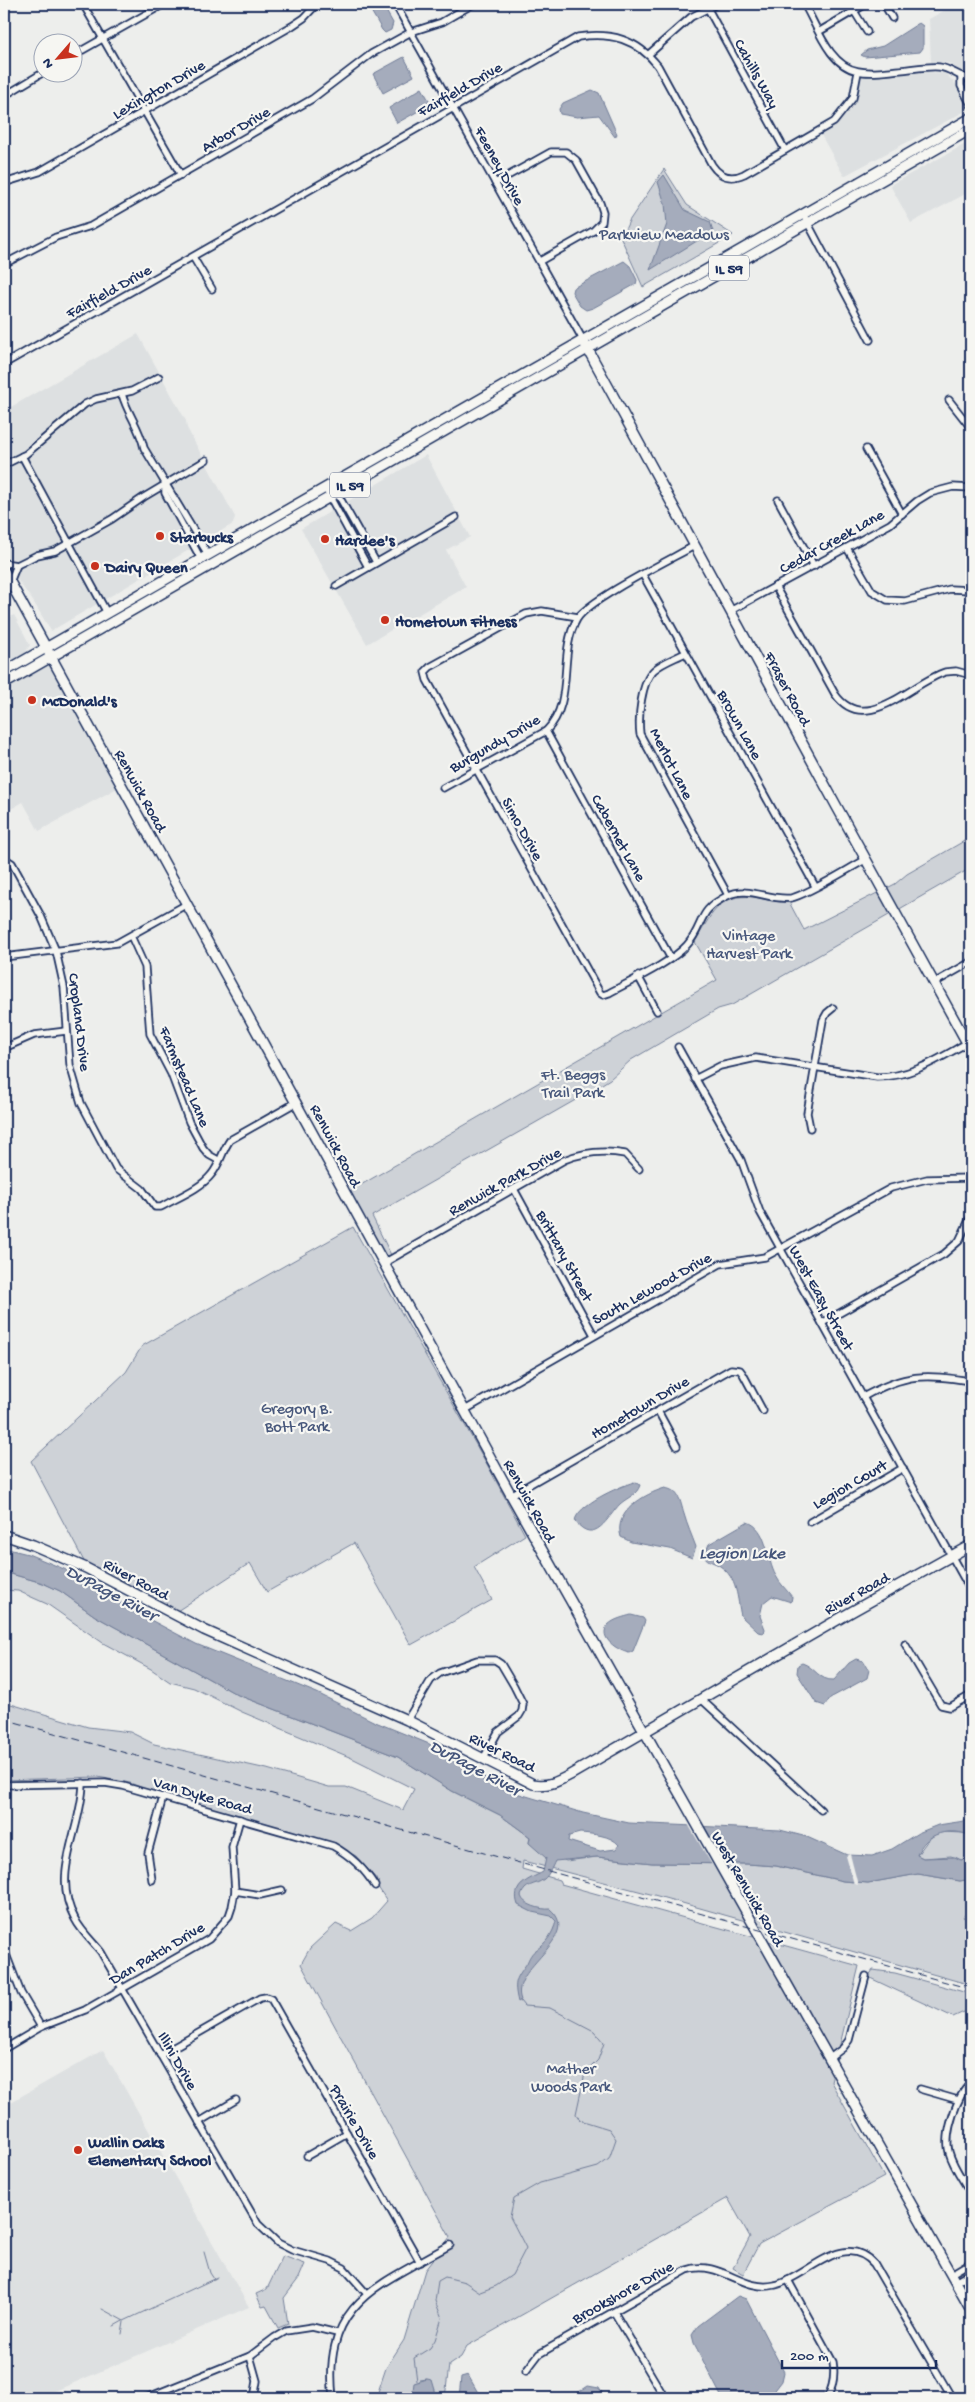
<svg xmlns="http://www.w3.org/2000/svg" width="975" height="2402" font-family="'Gochi Hand',sans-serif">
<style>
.built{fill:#dde0e1}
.green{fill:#ced2d7;stroke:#74809a}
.water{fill:#a5acbc;stroke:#6e7a96;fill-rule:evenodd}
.pier{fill:#edeeec}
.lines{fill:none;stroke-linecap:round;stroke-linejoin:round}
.stream{stroke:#6e7a96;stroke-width:1}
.street-casing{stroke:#1b2f5e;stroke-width:9}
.secondary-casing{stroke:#1b2f5e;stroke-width:12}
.primary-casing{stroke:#1b2f5e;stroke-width:12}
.street{stroke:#f6f6f2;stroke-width:5.5}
.secondary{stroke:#f6f6f2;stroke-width:9}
.primary{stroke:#f6f6f2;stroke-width:9}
.rail{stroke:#1b2f5e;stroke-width:1;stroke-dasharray:8 4;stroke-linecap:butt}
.poi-dot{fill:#c8321e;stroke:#f6f6f2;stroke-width:2}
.labels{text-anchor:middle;stroke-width:4.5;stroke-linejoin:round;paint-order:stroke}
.shield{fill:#f6f6f2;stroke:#5d6b8a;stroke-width:1}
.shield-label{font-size:15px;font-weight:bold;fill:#1b2f5e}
.street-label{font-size:16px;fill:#1b2f5e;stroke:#f6f6f2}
.park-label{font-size:16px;fill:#48587c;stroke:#f6f6f2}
.poi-label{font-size:16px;font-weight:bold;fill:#1b2f5e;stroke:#f6f6f2;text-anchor:start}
.water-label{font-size:18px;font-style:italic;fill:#44547a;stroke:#f6f6f2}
</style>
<rect width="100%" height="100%" fill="#edeeec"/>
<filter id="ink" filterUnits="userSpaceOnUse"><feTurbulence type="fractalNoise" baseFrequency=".02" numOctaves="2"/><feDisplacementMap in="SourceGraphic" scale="10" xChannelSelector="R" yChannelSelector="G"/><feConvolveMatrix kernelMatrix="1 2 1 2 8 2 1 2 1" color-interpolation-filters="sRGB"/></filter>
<g filter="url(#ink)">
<g class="built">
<path d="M956,4H971V79L948,63L931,62L929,19Z"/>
<path d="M926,72L945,73L958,86L971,108L844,176L821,135L836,125L852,108L862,76Z"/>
<path d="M971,141V191L911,223L890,185Z"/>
<path d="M138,334L186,421L187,428L235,517L233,524L51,631L33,601L4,562V411Z"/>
<path d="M426,455L470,537L446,550L466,587L367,644L301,529Z"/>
<path d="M14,615L30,645L25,653L4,665V621Z"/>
<path d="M50,663L119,787L39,831L23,802L4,813V690Z"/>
<path d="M103,2050L249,2307L39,2398H4V2106Z"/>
</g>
<g class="green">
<path d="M664,169L687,205L733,235L643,287L621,238L629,221Z"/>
<path d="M794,223L795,226L660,304L684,286Z"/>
<path d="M510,386L487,403L400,451Z"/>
<path d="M317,496L319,499L218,557L217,554Z"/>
<path d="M971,837V868L732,1005L718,1009L631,1060L610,1079L586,1094L372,1216L391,1255L382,1260L345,1194L717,980L695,942C710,917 718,893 753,897C766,899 776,903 789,902L804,930L895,884L907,874Z"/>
<path d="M353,1227L488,1466L525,1535L474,1567L492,1600L411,1645L354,1543L267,1592L250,1563L174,1613L87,1567L31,1461L126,1372L142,1346Z"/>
<path d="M4,1572L43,1583L60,1591L95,1616L238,1695L398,1757L452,1791L500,1815L530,1837L529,1843L566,1861L597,1857L652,1863L747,1864L776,1866L843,1881L868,1883L918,1874L960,1881L971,1879V1907L963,1917L971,1924V1985L654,1895L523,1861L522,1869L559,1880L561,1884L859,1966L831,2082L884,2177L759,2244L743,2274L733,2268L750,2237L728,2198L467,2346L461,2357L449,2365L445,2398H434L435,2390L427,2379L420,2380L412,2398H376L386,2368L404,2340L425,2270L450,2237L301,1964L310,1948L336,1924L351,1931L372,1918L387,1901L376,1884L379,1882L356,1856L320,1839L153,1792L130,1783L98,1777L4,1780V1702L88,1727L130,1732L154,1744L267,1769L329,1787H346L403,1810L414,1789L354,1759L242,1712L194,1688L170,1682L151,1669L103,1643L47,1604L18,1591L4,1590Z"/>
<path d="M938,1832L965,1833L971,1836V1857L961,1860L951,1856L923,1858L917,1855L928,1840Z"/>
<path d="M873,1970L895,1973L971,1994V2013L964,2012L953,2017L868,1977Z"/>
<path d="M283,2256L305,2264L299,2278L284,2298L288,2324L278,2328L266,2306L262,2307L256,2294L267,2289Z"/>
</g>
<g class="water">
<path d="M367,4H382L393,23L391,30L385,33L382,30Z"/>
<path d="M919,23L923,26V48L920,52L865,57L861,55L867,50L883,46Z"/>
<path d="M404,57L414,76L383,93L373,74Z"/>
<path d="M422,88L431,104L397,123L389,108Z"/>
<path d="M592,90L599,93L617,134L615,137L599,115L577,117L560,114L559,109L563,103Z"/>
<path d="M664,175L685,210L710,222L713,231L650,270L667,224L665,204L658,182Z"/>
<path d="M624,261L630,266L637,280L636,284L593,308L586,310L580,306L572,292L573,288Z"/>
<path d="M634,1482L640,1485C637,1495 628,1497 620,1504C608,1516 595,1547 575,1521C577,1505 618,1487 634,1482Z"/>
<path d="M665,1488C680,1491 680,1501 684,1514C687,1525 692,1536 696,1547L692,1558L670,1549L631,1542L621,1537C613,1512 644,1494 665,1488Z"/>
<path d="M747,1522C768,1528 766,1559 776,1576C780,1584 787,1590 792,1597L791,1602L772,1596L763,1603L760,1616L765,1629L764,1633L758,1632L741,1616C737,1599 738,1578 720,1566C714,1562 708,1562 704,1556L709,1544Z"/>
<path d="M4,1548L28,1554L64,1569L108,1593L128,1608L196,1644L317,1693L373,1721L439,1748L503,1789L583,1813L629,1823L780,1830L807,1837L847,1855L872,1856L892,1849L918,1833L938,1825L971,1820V1836C951,1827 925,1832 917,1855L923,1858L955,1857L961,1860L971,1857V1879L960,1881L918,1874L868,1883L843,1881L776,1866L747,1864L652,1863L597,1857L555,1861C552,1867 549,1875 544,1879C535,1886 525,1883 521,1896C523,1905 542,1910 550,1909C584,1938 508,1968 521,2000L518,2002C513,1981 516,1979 527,1963C529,1958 532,1952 536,1950C546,1943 553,1934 556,1921L551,1916L532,1912L518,1905C511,1885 528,1880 543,1872L546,1858L529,1843L530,1837L500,1815L452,1791L398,1757L238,1695L95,1616L60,1591L43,1583L4,1572ZM580,1833C592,1834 611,1835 619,1845L616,1849L600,1851L568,1841L569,1836Z"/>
<path d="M631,1615L643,1618L645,1621L633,1651L629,1653C619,1651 597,1638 608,1625C614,1619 624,1617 631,1615Z"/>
<path d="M856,1659L863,1661L869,1670L867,1678L830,1698L825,1706L816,1703L797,1673L798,1665L802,1663C815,1667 819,1681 834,1680L849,1663Z"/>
<path d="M738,2296L746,2299L784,2372L782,2381L769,2398H722L694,2343L692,2335L698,2326Z"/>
<path d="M468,2375L481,2398H459L461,2377Z"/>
<path d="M427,2379L432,2380L435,2390L434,2398H412L414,2383Z"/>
<path d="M588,2386L599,2388L605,2398H576V2394Z"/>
</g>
<g class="pier">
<path d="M688,1824H701L724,1866L712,1865Z"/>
<path d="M850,1854L858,1885L854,1884L846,1856Z"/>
</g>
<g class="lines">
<g class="stream">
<path d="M204,2252L210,2273L214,2279"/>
<path d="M102,2309L124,2321L218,2277"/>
<path d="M114,2326L123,2321"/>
<path d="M122,2334L124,2322"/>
<path d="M417,2381L414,2358L430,2348L435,2340L442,2318L435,2301L438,2281L445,2277L465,2282L480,2292L496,2286L512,2275L526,2248L510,2217L514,2198L540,2183L598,2167L609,2159L616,2139L609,2129L580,2120L576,2114L585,2073L598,2060L604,2043L594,2031L550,2008L524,2006L520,2001"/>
</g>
<g class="street-casing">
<g id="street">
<path d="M83,4L181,175"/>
<path d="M395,4L583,340"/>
<path d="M804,4C817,26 829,66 858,71C871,74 887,71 900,70C913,69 926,66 939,67C950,68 957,76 967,78L971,83"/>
<path d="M884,4L892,18"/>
<path d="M708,9L785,150"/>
<path d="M854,11L867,32"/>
<path d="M820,31L866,4"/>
<path d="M649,54L691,17L717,4"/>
<path d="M72,56L164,4"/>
<path d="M961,76V86L971,105"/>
<path d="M4,96L44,72"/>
<path d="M4,183L39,172L292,26L304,18L317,4"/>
<path d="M495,183L551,152H566L576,160L600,203L603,212L602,222L593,231L540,261"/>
<path d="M803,214L870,340"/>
<path d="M193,257L212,289"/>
<path d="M4,264L56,237L91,226L312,99L371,54L411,32L442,22L473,4"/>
<path d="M4,364L578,37C611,32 637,39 658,66L712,165C720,177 731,180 744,174L834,122L853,98L858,72"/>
<path d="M122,394C127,413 140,428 144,448L209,556"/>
<path d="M949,400L971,428"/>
<path d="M866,449L902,514"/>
<path d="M22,456L107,613"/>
<path d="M4,465L26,454L85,404L96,399L132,391L159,377"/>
<path d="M332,484L376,562"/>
<path d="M165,485V493L202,561"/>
<path d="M325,488L368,567"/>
<path d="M778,500L814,566"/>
<path d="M847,548L872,591L887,600L905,601L950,589L971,590"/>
<path d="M4,563L17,565L10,582"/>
<path d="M17,565L37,555L55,551L112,519L144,497L206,460"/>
<path d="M643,575L815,886"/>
<path d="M336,586L456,517"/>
<path d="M775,586L835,694C865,737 911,683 945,672L956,671L971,675"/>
<path d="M730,611L890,524L917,501L930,493L953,487L971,488"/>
<path d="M578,617L542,611L526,614L430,667L425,672L427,680L600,993L603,995L609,993C631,981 672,962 687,945C705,925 696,911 727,896C748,885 769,901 791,898C807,895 848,869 865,860"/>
<path d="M685,653C676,658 663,662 654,670C641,682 638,717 640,734L728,895"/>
<path d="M546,731L670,957"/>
<path d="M443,788L546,731C576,701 557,654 577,619C588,600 671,559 694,546"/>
<path d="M4,858L12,863L41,916L56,951L64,987L70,1065L81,1103L116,1169L142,1189L155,1207H161C176,1198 200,1189 211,1175C220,1165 222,1151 230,1140L297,1102"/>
<path d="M131,936L145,967L150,1034L171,1074L189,1122L203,1148L209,1155L218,1160"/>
<path d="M4,957L117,943L187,904"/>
<path d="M638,976L657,1011"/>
<path d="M934,983L971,962"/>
<path d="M678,1047L741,1160L760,1212L971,1591"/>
<path d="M4,1048L34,1035L66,1031"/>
<path d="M695,1079L720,1066L756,1058L877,1077C912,1077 938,1059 967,1043"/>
<path d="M810,1128L807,1113L823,1020L827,1013L833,1008"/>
<path d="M514,1189L594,1335"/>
<path d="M384,1263L564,1160C584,1152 603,1150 625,1154L639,1169"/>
<path d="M822,1323L944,1254L959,1241L971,1216"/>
<path d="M863,1397C906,1373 924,1374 971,1381"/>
<path d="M465,1410L720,1264L765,1257L891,1188L927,1179L971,1178"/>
<path d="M658,1411L677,1446"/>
<path d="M511,1495L731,1369L740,1370L743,1374L763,1411"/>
<path d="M810,1522L903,1468"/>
<path d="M905,1644L941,1705L950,1707L971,1695"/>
<path d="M701,1699L821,1810"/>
<path d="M407,1720L431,1680L440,1673L477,1660H495L501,1664L514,1686L523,1704L522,1711L519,1716L498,1732L483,1759"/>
<path d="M83,1783C82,1830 50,1873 75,1919C81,1931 92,1941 101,1952L258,2224L278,2243L292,2250L330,2261L344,2268L367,2294"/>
<path d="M4,1785L105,1783L123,1786L333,1846C351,1856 364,1868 375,1886"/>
<path d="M152,1880L148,1853L163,1797"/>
<path d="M235,1891L260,1895L282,1890"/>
<path d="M4,1949L21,1993L41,2027"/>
<path d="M4,2049L41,2027L85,2010L209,1939L229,1916L232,1907L235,1891L232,1847L240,1819"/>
<path d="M160,2055L260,1998L266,1997L271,1999L420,2262"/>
<path d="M830,2058L843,2048L849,2040L866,1976"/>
<path d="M971,2083C957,2095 944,2134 949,2152C953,2167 964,2181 971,2194"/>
<path d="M920,2089L958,2100"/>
<path d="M199,2122L236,2100"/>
<path d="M307,2156L347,2133"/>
<path d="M951,2274L971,2262"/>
<path d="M788,2280L833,2362C835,2375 834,2386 827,2398"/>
<path d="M955,2282L971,2273"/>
<path d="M614,2312L665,2398"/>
<path d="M250,2356L257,2381L254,2398"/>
<path d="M526,2371L539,2354L687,2270C720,2259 743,2293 775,2285C807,2278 843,2229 874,2264L952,2398"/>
<path d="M146,2398L250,2356L274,2338L286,2331L312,2327L337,2333"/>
<path d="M333,2398C322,2302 378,2286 450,2245"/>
</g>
</g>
<g class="secondary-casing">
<g id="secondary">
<path d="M585,344L837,807L971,1050"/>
<path d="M4,571L511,1495L971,2310"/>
<path d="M4,1535L33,1545L86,1568L204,1630L407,1720L533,1784C547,1787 557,1782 570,1775L851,1612L971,1545"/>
</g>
</g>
<g class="primary-casing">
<g id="primary">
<path d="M4,672L971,118"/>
<path d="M4,684L971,129"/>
</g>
</g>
<use href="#street" class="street"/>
<use href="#secondary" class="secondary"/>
<use href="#primary" class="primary"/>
<path class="rail" d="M4,1719L971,1989"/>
</g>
</g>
<g class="poi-dot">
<circle cx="160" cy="536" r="5"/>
<circle cx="325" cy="539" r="5"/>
<circle cx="95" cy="566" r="5"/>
<circle cx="385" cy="620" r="5"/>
<circle cx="32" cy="700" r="5"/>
<circle cx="78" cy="2150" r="5"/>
</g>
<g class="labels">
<g class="shield">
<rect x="709" y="255.5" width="40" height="25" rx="4"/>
<rect x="330" y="472.5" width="40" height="25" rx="4"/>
</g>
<g class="shield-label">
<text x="729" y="273">IL 59</text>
<text x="350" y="490">IL 59</text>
</g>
<g class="street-label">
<text transform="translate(758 73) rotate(61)" y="6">Cahills Way</text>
<text transform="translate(158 88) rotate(-30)" y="6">Lexington Drive</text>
<text transform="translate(459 88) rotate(-30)" y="6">Fairfield Drive</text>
<text transform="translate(235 128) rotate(-30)" y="6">Arbor Drive</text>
<text transform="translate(501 165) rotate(61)" y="6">Feeney Drive</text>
<text transform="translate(108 290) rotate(-29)" y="6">Fairfield Drive</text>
<text transform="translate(831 540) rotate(-29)" y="6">Cedar Creek Lane</text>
<text transform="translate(789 688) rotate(62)" y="6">Fraser Road</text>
<text transform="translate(741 724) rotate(61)" y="6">Brown Lane</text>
<text transform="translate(494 742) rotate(-30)" y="6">Burgundy Drive</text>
<text transform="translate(673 763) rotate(63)" y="6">Merlot Lane</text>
<text transform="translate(142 790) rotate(61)" y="6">Renwick Road</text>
<text transform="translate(524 828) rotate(61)" y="6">Simo Drive</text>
<text transform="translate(620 837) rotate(61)" y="6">Cabernet Lane</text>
<text transform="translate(81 1022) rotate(83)" y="6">Cropland Drive</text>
<text transform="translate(186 1076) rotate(67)" y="6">Farmstead Lane</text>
<text transform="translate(337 1145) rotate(62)" y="6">Renwick Road</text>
<text transform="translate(504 1180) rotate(-29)" y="6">Renwick Park Drive</text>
<text transform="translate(566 1255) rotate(61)" y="6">Brittany Street</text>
<text transform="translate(651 1287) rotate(-29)" y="6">South Lewood Drive</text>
<text transform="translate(823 1297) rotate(61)" y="6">West Easy Street</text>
<text transform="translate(639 1406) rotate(-30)" y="6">Hometown Drive</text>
<text transform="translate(849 1483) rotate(-30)" y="6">Legion Court</text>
<text transform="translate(531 1500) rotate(61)" y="6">Renwick Road</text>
<text transform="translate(137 1578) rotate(28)" y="6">River Road</text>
<text transform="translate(856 1592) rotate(-29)" y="6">River Road</text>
<text transform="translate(503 1751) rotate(26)" y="6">River Road</text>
<text transform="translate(203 1794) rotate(16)" y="6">Van Dyke Road</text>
<text transform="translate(749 1888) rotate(60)" y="6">West Renwick Road</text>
<text transform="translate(156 1952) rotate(-31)" y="6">Dan Patch Drive</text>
<text transform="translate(179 2060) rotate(60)" y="6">Illini Drive</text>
<text transform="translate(356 2121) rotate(60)" y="6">Prairie Drive</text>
<text transform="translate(622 2291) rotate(-29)" y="6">Brookshore Drive</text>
</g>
<g class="park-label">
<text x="664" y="239">Parkview Meadows</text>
<text x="749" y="940">Vintage<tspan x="749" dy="18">Harvest Park</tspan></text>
<text x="573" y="1079">Ft. Beggs<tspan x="573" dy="18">Trail Park</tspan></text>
<text x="297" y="1413">Gregory B.<tspan x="297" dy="18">Bott Park</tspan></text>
<text x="571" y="2073">Mather<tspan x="571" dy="18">Woods Park</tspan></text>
</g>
<g class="poi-label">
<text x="170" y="542">Starbucks</text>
<text x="335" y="545">Hardee's</text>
<text x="105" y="572">Dairy Queen</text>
<text x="395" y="626">Hometown Fitness</text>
<text x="42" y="706">McDonald's</text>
<text x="88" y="2147">Wallin Oaks<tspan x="88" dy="18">Elementary School</tspan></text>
</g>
<g class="water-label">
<text x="742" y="1558">Legion Lake</text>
<text transform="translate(112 1592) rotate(28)" y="6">DuPage River</text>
<text transform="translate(476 1767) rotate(28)" y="6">DuPage River</text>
</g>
</g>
<rect width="975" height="2402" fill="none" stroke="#f6f6f2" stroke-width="20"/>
<rect x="10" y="10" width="955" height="2382" fill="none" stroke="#1b2f5e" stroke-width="2" filter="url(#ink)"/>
<g transform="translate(58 58) rotate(242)"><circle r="24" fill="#f6f6f2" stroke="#9ea6b7"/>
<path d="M0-4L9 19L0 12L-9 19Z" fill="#c8321e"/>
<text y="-8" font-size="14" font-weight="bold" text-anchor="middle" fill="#1b2f5e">N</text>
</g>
<path d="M782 2360v8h154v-8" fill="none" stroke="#1b2f5e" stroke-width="2.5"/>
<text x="790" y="2360" font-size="15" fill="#1b2f5e" stroke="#f6f6f2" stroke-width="4" paint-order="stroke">200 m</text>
</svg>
